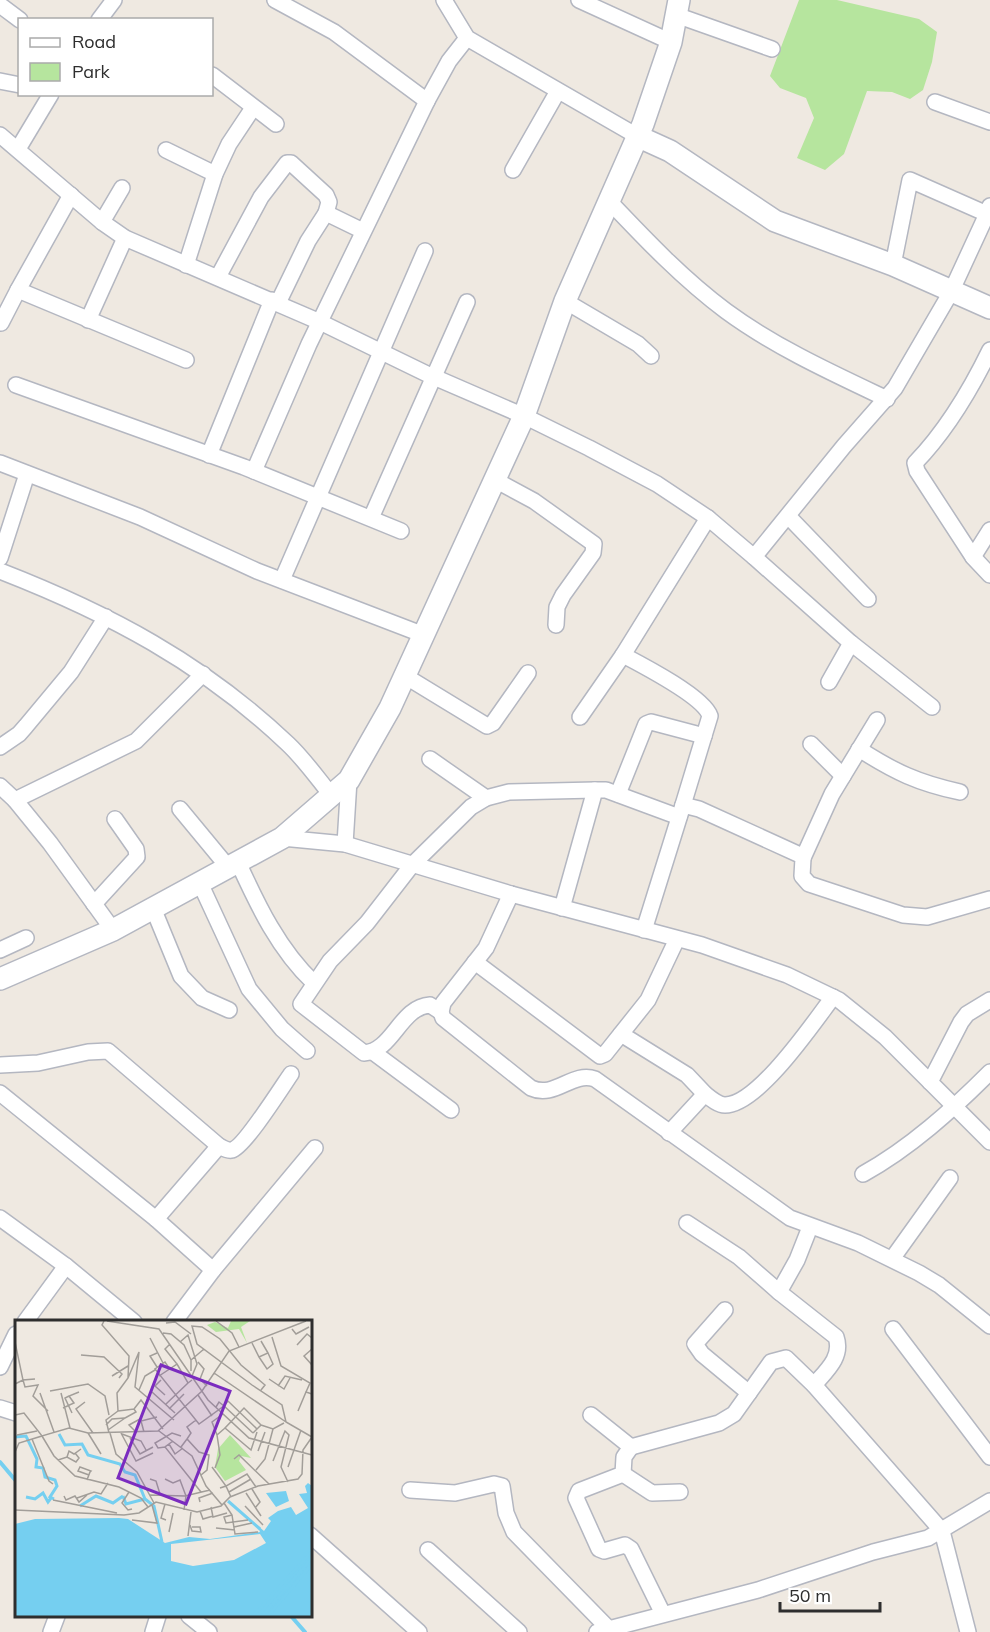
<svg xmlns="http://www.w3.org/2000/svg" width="990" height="1632" font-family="Mulish,sans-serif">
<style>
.green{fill:#b6e59e}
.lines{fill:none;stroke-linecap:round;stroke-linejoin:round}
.stream{stroke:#75cff0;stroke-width:4}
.street-casing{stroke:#b4b7c1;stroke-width:18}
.secondary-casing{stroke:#b4b7c1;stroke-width:24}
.street{stroke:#fff;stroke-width:15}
.secondary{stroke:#fff;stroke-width:21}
.inset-river{fill:none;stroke:#75cff0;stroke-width:3}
.inset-road{fill:none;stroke:#a29e99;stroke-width:1.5}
.view{fill:#7b2cbf;fill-opacity:0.15;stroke:#7b2cbf;stroke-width:3}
.inset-edge{fill:none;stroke:#2e2e2e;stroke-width:3}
</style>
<rect width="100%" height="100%" fill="#efe9e1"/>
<path class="green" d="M799,0H837L919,19L937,32L932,62L923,90L910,99L892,92L867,91L844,154L825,170L797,158L814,118L806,98L780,88L770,76Z"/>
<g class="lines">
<g class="stream">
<path d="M0,1462L16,1481"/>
<path d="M291,1616L305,1632"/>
</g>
<g class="street-casing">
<g id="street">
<path d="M275,0L334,32L427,101L449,61L467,38"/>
<path d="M444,0L467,38L637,136"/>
<path d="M579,0L671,42"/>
<path d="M0,5L20,20"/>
<path d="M676,15L772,49"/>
<path d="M99,20L114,0"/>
<path d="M212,75L276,124"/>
<path d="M0,81L20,85"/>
<path d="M935,102L990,122"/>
<path d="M0,135L102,222L125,238L320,322L427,374L524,416L589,448L657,484L708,518L754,557L844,446L895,388L951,292L987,214L990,215"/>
<path d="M18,149L51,94"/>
<path d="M166,150L215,174"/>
<path d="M513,170L558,91"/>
<path d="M71,195L18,290L186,360"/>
<path d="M609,201C646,240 683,279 726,311C775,347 832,373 887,399"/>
<path d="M102,222L122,188"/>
<path d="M186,265L215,174L229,144L253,108"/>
<path d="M893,265L910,180L987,214L990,206"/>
<path d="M218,277L261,197L287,163H291L326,195L329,202L326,213"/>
<path d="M565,301L638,344L651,356"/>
<path d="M278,303L308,241L326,213L363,231"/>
<path d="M88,320L125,238"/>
<path d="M1,323L18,290"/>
<path d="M990,350C970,391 947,430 915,463L917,471L973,557L990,575"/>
<path d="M16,385L244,467L401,531"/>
<path d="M209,455L272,300"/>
<path d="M0,463L140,517L257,571L424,635"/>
<path d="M254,471L309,344L427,101"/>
<path d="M495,480L534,501L594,544L593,553L563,595L557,607L556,625"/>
<path d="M788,516L868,599"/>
<path d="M371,518L467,302"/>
<path d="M754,557L851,643L829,682"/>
<path d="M973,557L990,530"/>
<path d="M0,558L27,474"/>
<path d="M0,571C108,613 203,663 288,744C304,759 318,779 332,796"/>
<path d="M282,580L425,251"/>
<path d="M851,643L932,707"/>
<path d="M405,676L487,726L493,723L528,673"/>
<path d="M580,717L623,655"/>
<path d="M811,744L843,776"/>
<path d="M0,747L19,734L26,726L71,672L106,617"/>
<path d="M859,749C895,772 918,783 960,792"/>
<path d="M430,759L486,798"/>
<path d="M0,786L15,800"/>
<path d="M618,794L646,724L651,722L704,736"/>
<path d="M683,805L710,716C704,697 642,665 623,655L708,518"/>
<path d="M180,809L228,867"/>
<path d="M282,838L345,844L511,894L702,945L787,975L839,1000L885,1037L990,1142"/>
<path d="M345,844L349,780"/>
<path d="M803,858L832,794L877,720"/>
<path d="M238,862C258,906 279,950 314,983"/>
<path d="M200,883L249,989L282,1029L307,1051"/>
<path d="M511,894L486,948L443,1003L441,1012L443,1018L531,1088C555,1099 572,1071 595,1079L790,1218L858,1243L919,1273L939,1285L990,1326"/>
<path d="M94,904L137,857L136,849L115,819"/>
<path d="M153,908L181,976L202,998L229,1010"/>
<path d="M562,908L595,790H606L679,817"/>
<path d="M113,930L50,843L15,800L136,741L203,674"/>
<path d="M644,930L683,805L699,809L800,855L803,858L802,876L809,884L903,915L927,917L990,899"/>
<path d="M0,950L26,938"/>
<path d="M475,962L600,1056L605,1054L648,1000L677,939"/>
<path d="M441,1012L430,1005C400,1007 393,1051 364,1053L301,1004L330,961L367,923L412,865L471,807L486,798L509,792L595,790"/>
<path d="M621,1034L687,1075L705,1094"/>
<path d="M373,1052L451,1110"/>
<path d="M0,1065L38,1063L88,1052L108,1051L219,1146C223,1148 227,1151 232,1150C244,1147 282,1087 291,1074"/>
<path d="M930,1082L961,1022L967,1014L990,1000"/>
<path d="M0,1093L156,1219L219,1146"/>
<path d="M669,1133L705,1094C710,1098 718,1105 725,1105C758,1105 814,1022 833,997"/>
<path d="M863,1174C910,1148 952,1110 990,1072"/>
<path d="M0,1218L66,1266L134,1322"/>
<path d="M156,1219L213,1270"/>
<path d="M687,1223L739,1257L779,1292"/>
<path d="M810,1227L797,1260L779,1292L836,1337C843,1357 826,1371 814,1385"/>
<path d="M892,1259L950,1178"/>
<path d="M725,1310L695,1344L702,1354L749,1393"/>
<path d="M25,1322L66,1266"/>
<path d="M174,1322L213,1270L315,1148"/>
<path d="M893,1329L990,1457"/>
<path d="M0,1367L16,1334"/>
<path d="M0,1408L16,1413"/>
<path d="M591,1415L631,1447L719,1423L734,1414L771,1362L786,1358L814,1385L942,1531L968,1632"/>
<path d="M631,1447L624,1457L623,1474L579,1491L576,1498L599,1549L604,1551L625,1545L631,1549L663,1614"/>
<path d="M623,1474L652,1493L680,1492"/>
<path d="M410,1490L455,1493L494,1484L502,1486L506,1513L514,1532L608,1628"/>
<path d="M310,1535L419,1632"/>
<path d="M428,1550L519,1632"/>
<path d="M189,1616L209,1632"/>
<path d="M51,1632L57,1616"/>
<path d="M153,1632L158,1616"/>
<path d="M597,1632L758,1590L873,1552L928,1538L990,1501"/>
</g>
</g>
<g class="secondary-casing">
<g id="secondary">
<path d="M637,136L670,151L775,221L893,265L990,308"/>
<path d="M0,979L113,930L282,838L349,780L390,708L524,416L565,301L643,124L671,42L679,0"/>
</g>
</g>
<use href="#street" class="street"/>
<use href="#secondary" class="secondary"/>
</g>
<g transform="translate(15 1320)">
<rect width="297" height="297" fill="#efe9e1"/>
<path d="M216,1H235L226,7L232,23L224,9L201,12L192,5L200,2L213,8ZM215,115L236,138L226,136L224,141L231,150L210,161L200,147L203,129Z" fill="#b6e59e"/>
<path d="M293,163L297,166V296H0V204L20,199L104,198L113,199L150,223L174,217L195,219L245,212L242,205L249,211L256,201L253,198L263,191L276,187L281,195L293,188L284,174L292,173L290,166ZM245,214L251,223L219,240L178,246L156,241V224ZM271,171L274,181L261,187L251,173Z" fill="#75cff0" fill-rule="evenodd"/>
<path class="inset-river" d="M44,114L50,125L67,124L73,135L105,144L110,152L120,155L130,179M0,117L11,116L22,139L21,147L28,148L30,157L40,160L42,166L35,177L39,179M108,176L111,184L130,179L139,186L147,222M11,177L20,179L28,173L33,182L36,178M213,181L245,209M65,186L81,176L98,183L108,176M238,296L297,231M247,296L297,238M253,296L297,244"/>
<path class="inset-road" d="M89,1L87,5L114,36L113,58L102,73L103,91L91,100L94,113M92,1L144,9L193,80L234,118L297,135M201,1L217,13L224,27M151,3L160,2L176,14M277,9L281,14L294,7M148,13L156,14L169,25L176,40M257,17L266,46L295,63L291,72M135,18L148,43M0,22L8,60L0,64M165,22L173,15L182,44L177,56M237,23L244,37L253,33L246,21M282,25L292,14L297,18M297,29L289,36L297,45M142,33L135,36L142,47M66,35L89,37L107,54L104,58M244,37L252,49L258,44L253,33M183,42L189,49L185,59L192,66M162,44L173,63L177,60M154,48L150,42L140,49L184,104L209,86L238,113M176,51V40L189,29M199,53L271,102M97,56L113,46M144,56L162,44L150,29L155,24M113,58L124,32L120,67L159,100M20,59L8,60L10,67L23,65L18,76L33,91M254,59L269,69L275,58M146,60L140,66L150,75M263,66L270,56L287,60M124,70L130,56L140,50M246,70L250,65L226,45L205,19L187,7L177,6L182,24L237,65L267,85L271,102L297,117M35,71L73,64L90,76L94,95M137,72L160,93M25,73L39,112M46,73L55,108M183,75L197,96M54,76L50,78L57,93M70,82L61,89L78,113M151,84L173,63M201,87L204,82L209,86L213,81L242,109M48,88L59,83L54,76L64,72M119,89L126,80L148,109M154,89L169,74M103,91L119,89L121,92L110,98M283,91L291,72L297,74M208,94L197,102L202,115L210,108M0,95L9,93L27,116L54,108L73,113L143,111L187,71L214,31L291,1M91,105L97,99L110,98L93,110M246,105L258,109L269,103M120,111L114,105L125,99M144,111L177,136L191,166L207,185M129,112L126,101L142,97M73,113L86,134M95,113L101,134L122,152L139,183M106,113L121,141L138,133M238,113L246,105L229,88L210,108L236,130L242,112M107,114L126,121L131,130M2,115L22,111M115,118L125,134L138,127M17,119L34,161L38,164M172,119L176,113L172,107L181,100M158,121L150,127L186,172M154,124L160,134L168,128M150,127L143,128L140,123L157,113L166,116M166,127L172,119L184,132L194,135L192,150L186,155M243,131L250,112M0,132L4,123L27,116L39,136L60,156L104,167L126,178L133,187M52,137L54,131L59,134L66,129M219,139L224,135L254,164M43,140L52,137L61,142L64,138L60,133M258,141L270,111L274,115L266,147L273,162M197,147L211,166L205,168M273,147L286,110M200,148L205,135L202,115M241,150L250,139L258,109M135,159L141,161L145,174M150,159L158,163L165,160L171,176L169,190M72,160L75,152L76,151L65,147L63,151L74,155M237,169L245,182L240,188M114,172L107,183L113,190L117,189M214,172L236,159M231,173L246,196M135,175L170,176L195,170M49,176L51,180L60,176L64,182L72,175M216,177L211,166L232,154L241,167M62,178L79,172L86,174L93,163M38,180L102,193M185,182L184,178L198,173M209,183L217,195L220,214L243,212M150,184L146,198L151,200M230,186L248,205M196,187L198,197L212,193M0,190L109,195L124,193L141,182L182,192L206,186L215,177L243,166L283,159L287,154L288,130L297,117M185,191L188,199L198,196M217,195L209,197L211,203L233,200M117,200L142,203L137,185M175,205L177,211L186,212L185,207H177M219,207L237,203M201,208L220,210M154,212L158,193M173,216L176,192"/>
<path class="view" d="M146,45L215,71L171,184L103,158Z"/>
<rect width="297" height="297" class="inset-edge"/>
</g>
<rect x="18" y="18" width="195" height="78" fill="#ffffff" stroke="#ababab" stroke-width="1.5"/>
<rect x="30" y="38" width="30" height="9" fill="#ffffff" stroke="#ababab" stroke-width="1.5"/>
<text x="72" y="48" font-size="18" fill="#2e2e2e">Road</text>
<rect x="30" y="63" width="30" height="18" fill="#b6e59e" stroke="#ababab" stroke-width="1.5"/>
<text x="72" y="78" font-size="18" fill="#2e2e2e">Park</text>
<path d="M780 1602v9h100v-9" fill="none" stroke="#2e2e2e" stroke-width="3"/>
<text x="789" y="1602" font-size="18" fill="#2e2e2e" stroke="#ffffff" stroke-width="4.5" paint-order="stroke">50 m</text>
</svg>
